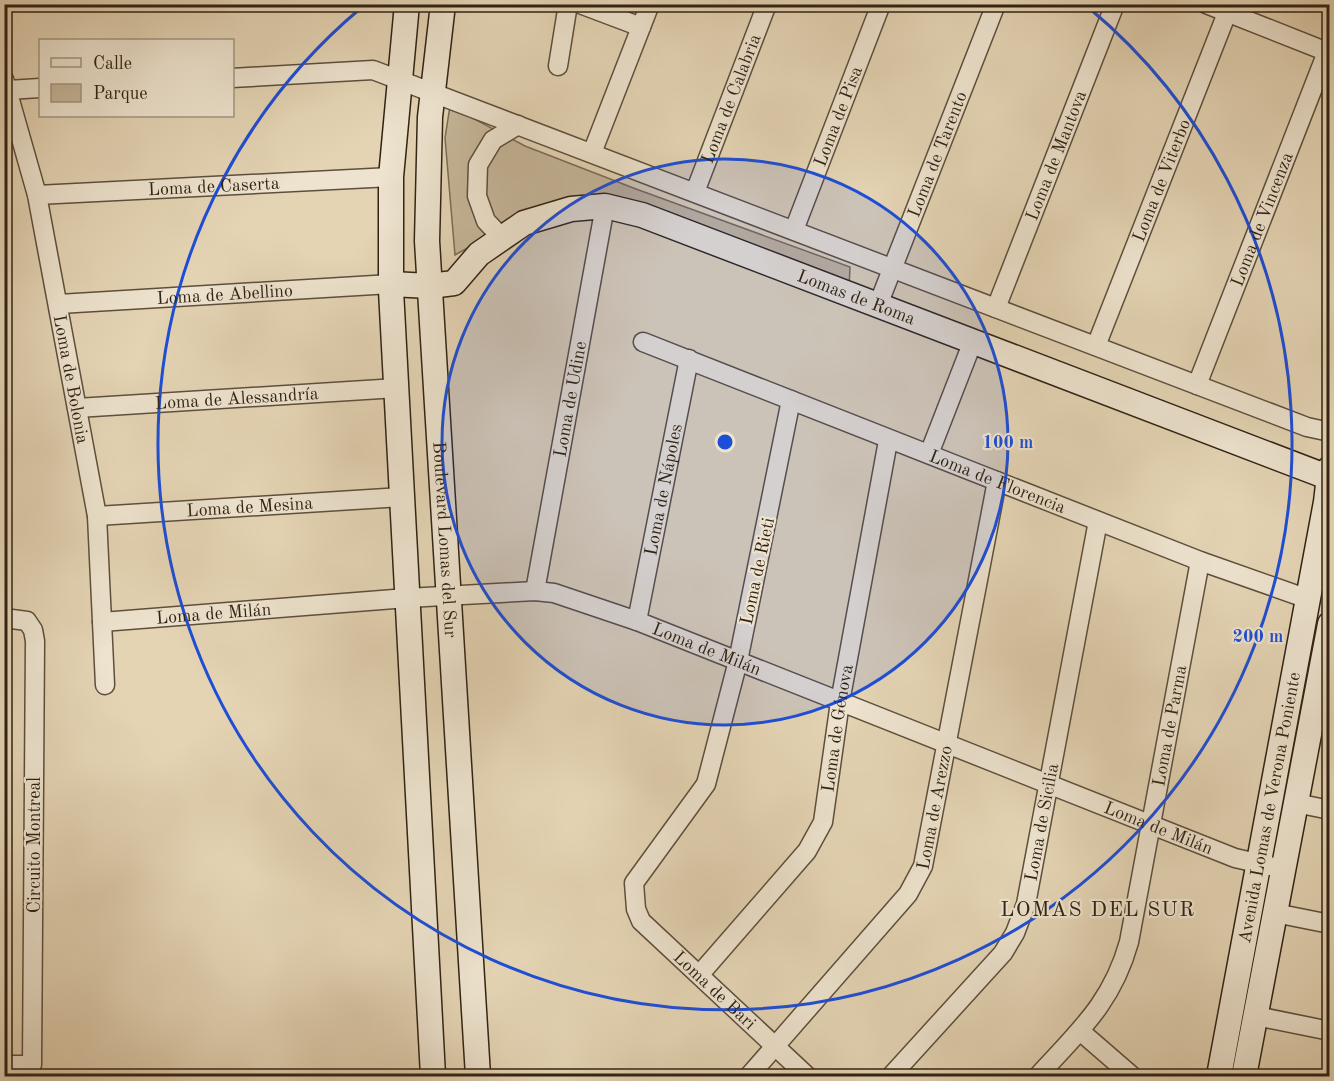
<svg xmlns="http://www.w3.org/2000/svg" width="1334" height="1081" font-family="'Old Standard TT',serif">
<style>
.green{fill:#c5b699;stroke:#7a6c57;stroke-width:1.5}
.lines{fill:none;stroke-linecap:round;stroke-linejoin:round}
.street-casing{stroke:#5d4f3d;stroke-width:21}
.secondary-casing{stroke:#302315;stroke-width:27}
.street{stroke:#ede3ce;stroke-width:18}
.secondary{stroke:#ede3ce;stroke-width:24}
.ring{fill:none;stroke:#1d4ed8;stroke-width:3}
.labels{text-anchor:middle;stroke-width:4.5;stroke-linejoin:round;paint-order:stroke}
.street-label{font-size:18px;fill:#302315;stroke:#ede3ce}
.quarter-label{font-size:21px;letter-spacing:1.5px;fill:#302315;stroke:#ede3ce}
.centre{fill:#1d4ed8;stroke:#ede3ce;stroke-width:3}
.ring-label{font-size:18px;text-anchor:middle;font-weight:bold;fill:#1d4ed8;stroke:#ede3ce;stroke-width:4.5;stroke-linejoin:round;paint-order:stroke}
</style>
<rect width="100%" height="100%" fill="#e4d4b4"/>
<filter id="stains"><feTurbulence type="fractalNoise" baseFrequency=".00333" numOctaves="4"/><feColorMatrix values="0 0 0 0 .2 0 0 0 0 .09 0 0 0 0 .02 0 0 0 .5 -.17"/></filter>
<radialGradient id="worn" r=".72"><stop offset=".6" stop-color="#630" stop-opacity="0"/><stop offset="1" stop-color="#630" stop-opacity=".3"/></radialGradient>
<path class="green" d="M450,106L525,146L636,189L850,267L849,290L606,198L542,206L455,255L445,138Z"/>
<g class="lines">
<g class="street-casing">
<g id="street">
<path d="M580,4L641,27"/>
<path d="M1206,4L1330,53"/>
<path d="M558,66L568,4"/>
<path d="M232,78L373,70L1307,427L1330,432"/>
<path id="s1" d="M4,79L37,195L97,516L105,685"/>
<path d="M8,90L40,88"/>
<path d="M592,153L650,4"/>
<path id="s2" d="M695,192L767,4"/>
<path id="s3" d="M37,195L391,177"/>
<path id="s4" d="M794,230L881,4"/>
<path d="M502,238L486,221L477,196L478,165L493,140L518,125"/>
<path id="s5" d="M59,304L391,284"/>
<path id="s6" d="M878,305L996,4"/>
<path id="s7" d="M996,308L1115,4"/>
<path id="s8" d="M643,342L1200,561L1308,599"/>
<path id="s9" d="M1096,346L1227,13"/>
<path id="s10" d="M1197,385L1327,52"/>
<path id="s11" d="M791,400L738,661L706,784L634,883L636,909L641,921L807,1076"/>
<path id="s12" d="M77,408L397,388"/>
<path d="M929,454L973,341"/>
<path id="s13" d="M97,516L402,497"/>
<path id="s14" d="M535,591L605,206"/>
<path d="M4,618L27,621L33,630L35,641L32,1065H4"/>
<path id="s15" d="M637,621L689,359"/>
<path id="s16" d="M102,622L407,598L535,591L554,593L637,621L1235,858L1270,866"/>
<path d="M1296,803L1330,810"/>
<path d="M1275,913L1330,924"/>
<path id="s17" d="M700,974L807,851L823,822L840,702L888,441"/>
<path d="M1256,1016L1330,1031"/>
<path d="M1080,1031L1132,1076"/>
<path id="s18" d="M749,1076L908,894L923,866L997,481"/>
<path id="s19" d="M891,1076L1003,953L1015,933L1026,904L1098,521"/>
<path id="s20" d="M1038,1076C1079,1031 1112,1003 1129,942L1200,561"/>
</g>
</g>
<g class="secondary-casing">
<g id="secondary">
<path d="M407,4L391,177V290L433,1076"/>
<path id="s21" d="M443,4L430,117L427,241L478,1076"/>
<path id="s22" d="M391,284L430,286L454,283L479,254L524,223L571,209L605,206L642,215L1330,478"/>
<path id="s23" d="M1219,1076L1326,502L1330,468"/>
<path d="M1244,1076L1330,624"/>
</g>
</g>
<use href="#street" class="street"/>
<use href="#secondary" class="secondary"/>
</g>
<circle cx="725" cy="442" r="283" fill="#1d4ed8" fill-opacity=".12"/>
<g class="ring">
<circle cx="725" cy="442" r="283"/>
<path d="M1089 8A567 567 0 1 1 361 8"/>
</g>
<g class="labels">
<g class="street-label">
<text dy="6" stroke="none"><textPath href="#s2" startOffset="100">Loma de Calabria</textPath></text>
<text dy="6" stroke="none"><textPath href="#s4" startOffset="122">Loma de Pisa</textPath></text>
<text dy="6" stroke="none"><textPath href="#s6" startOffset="162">Loma de Tarento</textPath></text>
<text dy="6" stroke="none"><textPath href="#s7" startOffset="164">Loma de Mantova</textPath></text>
<text dy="6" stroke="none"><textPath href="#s9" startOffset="178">Loma de Viterbo</textPath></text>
<text dy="6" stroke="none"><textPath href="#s3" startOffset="177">Loma de Caserta</textPath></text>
<text dy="6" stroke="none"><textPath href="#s10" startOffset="178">Loma de Vincenza</textPath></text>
<text dy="6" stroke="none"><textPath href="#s5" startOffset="166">Loma de Abellino</textPath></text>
<text dy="6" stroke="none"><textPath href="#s22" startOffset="507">Lomas de Roma</textPath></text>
<text dy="6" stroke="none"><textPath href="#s1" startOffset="308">Loma de Bolonia</textPath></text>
<text dy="6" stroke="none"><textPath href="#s12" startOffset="160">Loma de Alessandría</textPath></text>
<text dy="6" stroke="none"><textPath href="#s14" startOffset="195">Loma de Udine</textPath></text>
<text dy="6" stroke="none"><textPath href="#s8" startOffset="381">Loma de Florencia</textPath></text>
<text dy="6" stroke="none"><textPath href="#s15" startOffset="134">Loma de Nápoles</textPath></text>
<text dy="6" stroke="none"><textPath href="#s13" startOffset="153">Loma de Mesina</textPath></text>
<text dy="6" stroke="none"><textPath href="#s21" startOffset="537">Boulevard Lomas del Sur</textPath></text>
<text transform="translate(757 571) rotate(-78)" y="6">Loma de Rieti</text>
<text dy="6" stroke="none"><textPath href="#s16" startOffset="112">Loma de Milán</textPath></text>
<text dy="6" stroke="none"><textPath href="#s16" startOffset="616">Loma de Milán</textPath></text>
<text dy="6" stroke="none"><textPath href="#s20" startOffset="384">Loma de Parma</textPath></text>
<text dy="6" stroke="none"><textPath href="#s17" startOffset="291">Loma de Génova</textPath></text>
<text dy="6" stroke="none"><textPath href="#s18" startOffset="333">Loma de Arezzo</textPath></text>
<text dy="6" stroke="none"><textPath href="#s23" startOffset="273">Avenida Lomas de Verona Poniente</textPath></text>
<text dy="6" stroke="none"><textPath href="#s19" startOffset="304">Loma de Sicilia</textPath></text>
<text dy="6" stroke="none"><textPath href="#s16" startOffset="1102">Loma de Milán</textPath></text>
<text transform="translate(34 845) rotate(-90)" y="6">Circuito Montreal</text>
<text dy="6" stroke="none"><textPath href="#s11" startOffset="656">Loma de Bari</textPath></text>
</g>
<g class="quarter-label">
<text x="1098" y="916">LOMAS DEL SUR</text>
</g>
</g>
<circle cx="725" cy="442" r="9" class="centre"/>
<g class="ring-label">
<text x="1008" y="448">100 m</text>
<text x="1258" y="642">200 m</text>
</g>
<rect width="1334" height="1081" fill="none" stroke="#e4d4b4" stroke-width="24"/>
<rect x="6" y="6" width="1322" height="1069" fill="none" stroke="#302315" stroke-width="3"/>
<rect x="12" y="12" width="1310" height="1057" fill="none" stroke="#302315" stroke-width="1.5"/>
<rect x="39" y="39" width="195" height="78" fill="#ede3ce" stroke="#a19684" stroke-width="1.5"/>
<rect x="51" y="58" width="30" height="9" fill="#ede3ce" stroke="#a19684" stroke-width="1.5"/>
<text x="93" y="69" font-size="18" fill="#302315">Calle</text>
<rect x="51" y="84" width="30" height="18" fill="#c5b699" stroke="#a19684" stroke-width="1.5"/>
<text x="93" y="99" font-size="18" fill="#302315">Parque</text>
<rect width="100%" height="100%" filter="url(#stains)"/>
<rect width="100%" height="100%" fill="url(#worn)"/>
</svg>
